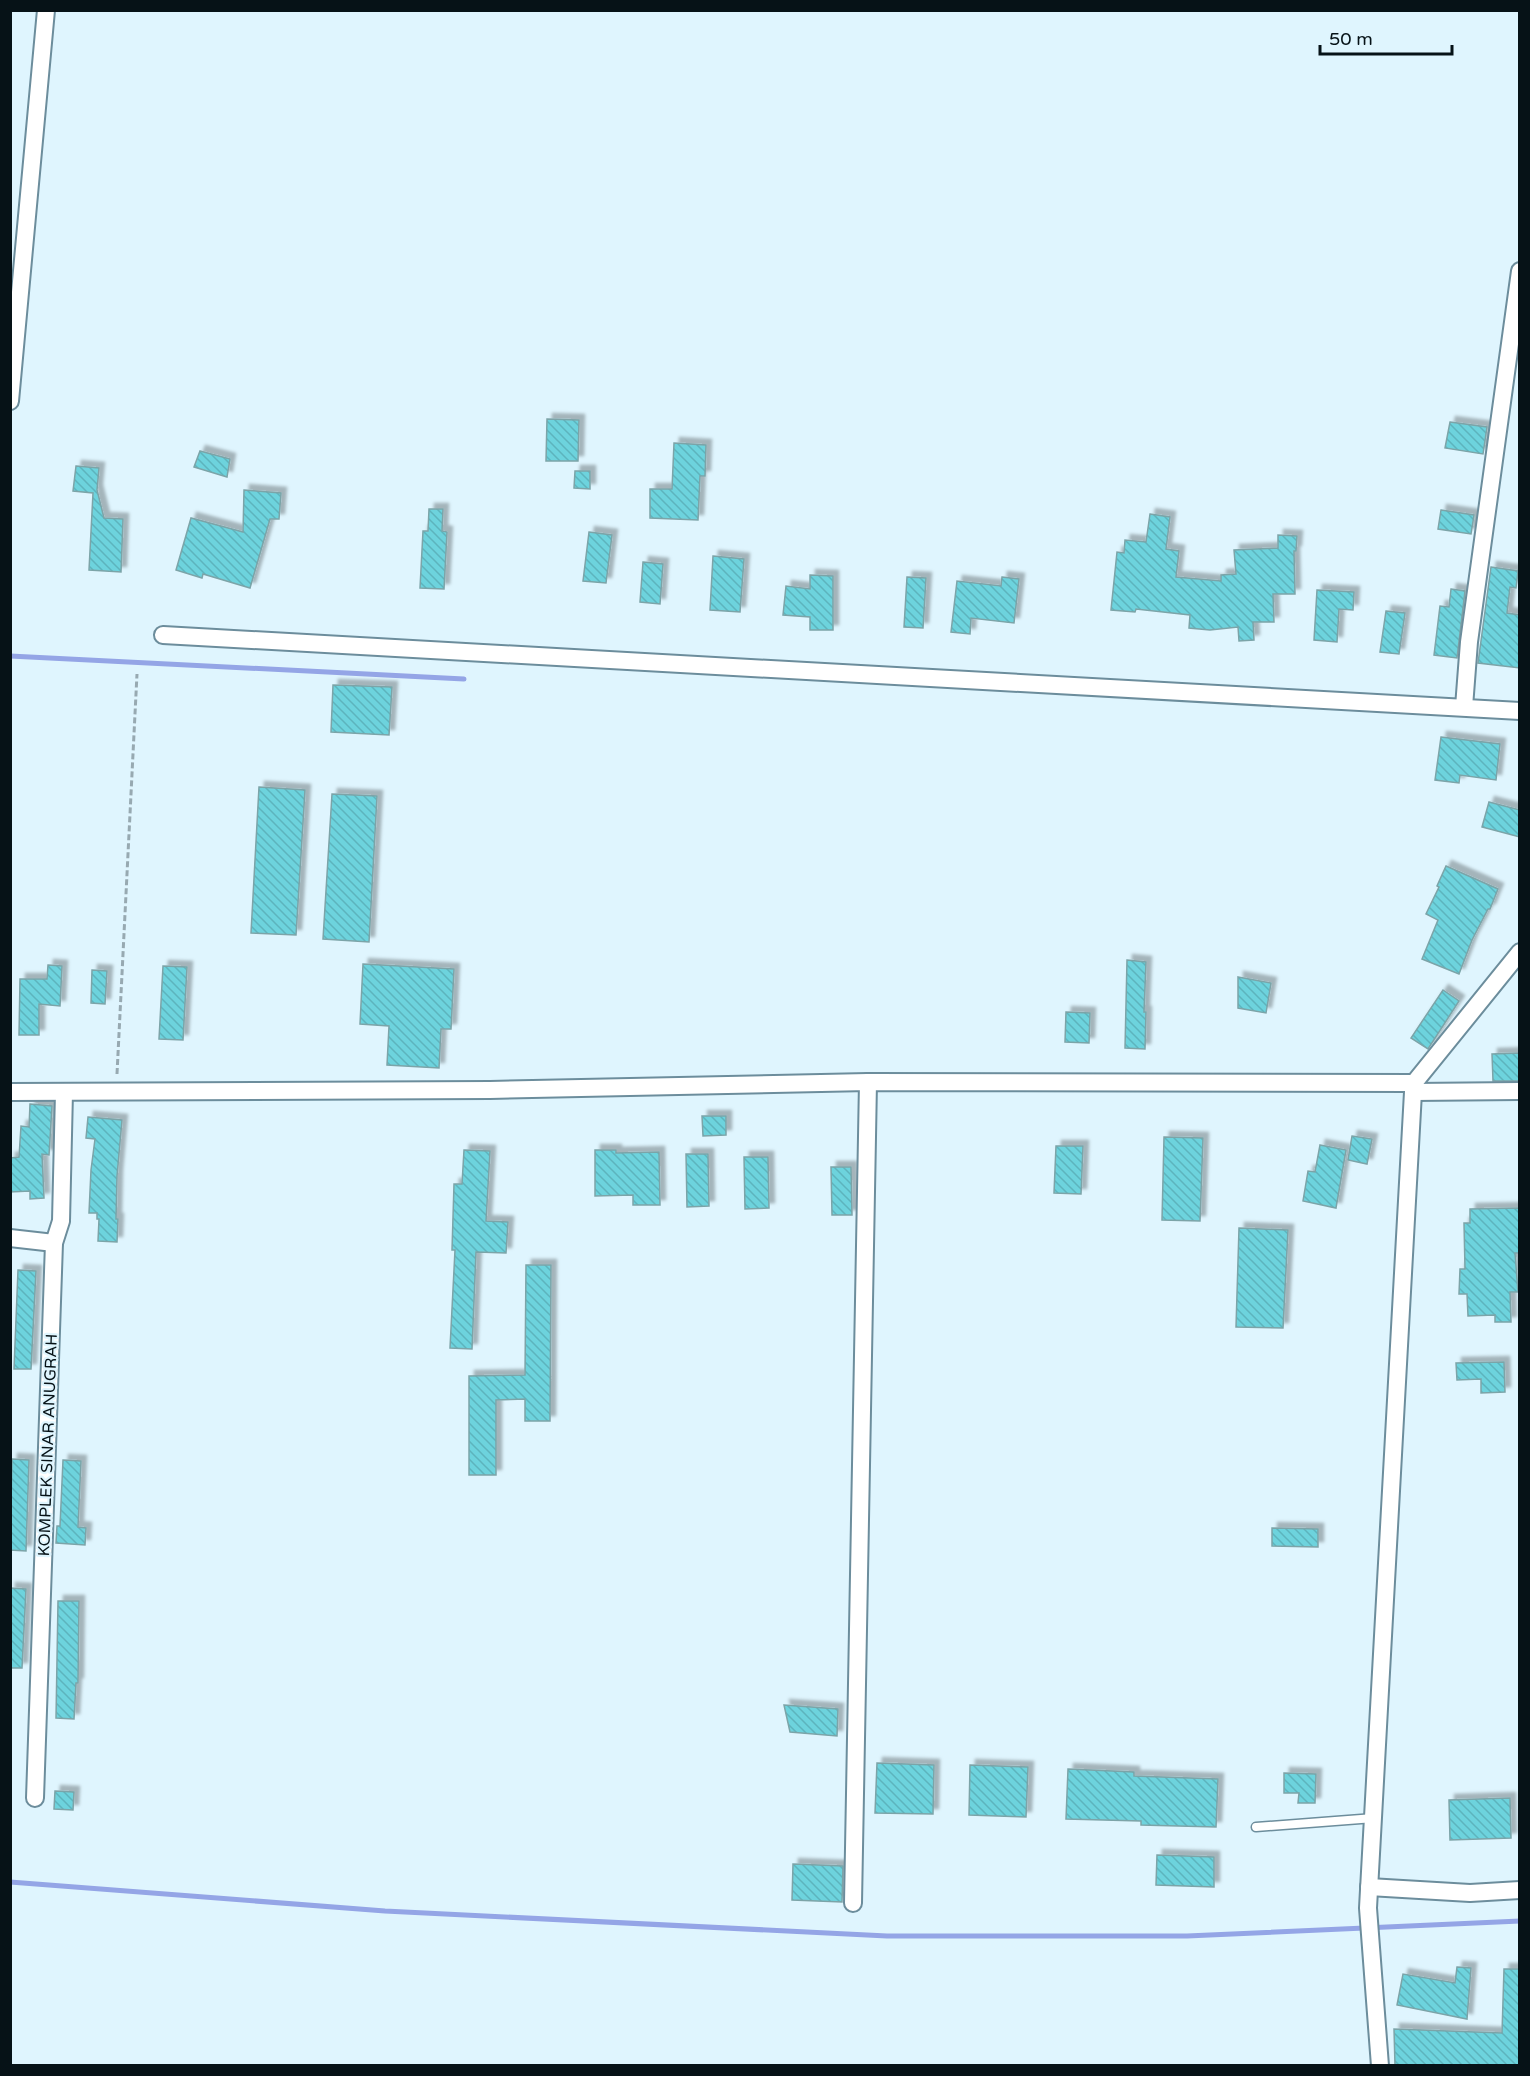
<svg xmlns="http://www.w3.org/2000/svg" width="1530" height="2076" font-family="'Varela Round',sans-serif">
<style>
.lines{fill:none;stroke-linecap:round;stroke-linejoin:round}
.stream{stroke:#94a5e6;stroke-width:5}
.building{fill:url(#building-back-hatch);stroke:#7ca4a8;stroke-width:1.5;filter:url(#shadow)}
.lane-casing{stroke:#6c8d9c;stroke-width:11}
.street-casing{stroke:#6c8d9c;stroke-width:20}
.path{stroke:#97a9b1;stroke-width:3;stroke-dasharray:6 3;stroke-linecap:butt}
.lane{stroke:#fff;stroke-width:8}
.street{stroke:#fff;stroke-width:16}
.labels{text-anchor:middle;stroke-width:4.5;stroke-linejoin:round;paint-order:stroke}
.street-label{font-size:16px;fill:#061217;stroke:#dff5fe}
</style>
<defs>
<pattern id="building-back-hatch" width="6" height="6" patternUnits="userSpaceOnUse" patternTransform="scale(1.5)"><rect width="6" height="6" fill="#6dd3dd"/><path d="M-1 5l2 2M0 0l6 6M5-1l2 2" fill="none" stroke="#5db4bd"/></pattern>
<filter id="shadow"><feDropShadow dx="5.5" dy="-5.5" stdDeviation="1.5" flood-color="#0004"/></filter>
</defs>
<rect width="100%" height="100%" fill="#dff5fe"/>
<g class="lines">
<g class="stream">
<path d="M10,656L464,679"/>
<path d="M10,1882L385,1911L887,1936H1187L1520,1921"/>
</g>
</g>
<g class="building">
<path d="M547,419L579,420L578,461H546Z"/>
<path d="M1450,422L1487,427L1483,454L1445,448Z"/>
<path d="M674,443L706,445L705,476H700L698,520L650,518V489H672Z"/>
<path d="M200,451L230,459L227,477L194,467Z"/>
<path d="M76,466L99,468L97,490L104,518L123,519L121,572L89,570L93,493L73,491Z"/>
<path d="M575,471H590V489L574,488Z"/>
<path d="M244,490L281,493L279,519H270L250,588L203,574L202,578L176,570L191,518L243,532Z"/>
<path d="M429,509H443L442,531L447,532L444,589L420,588L423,531H428Z"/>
<path d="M1441,510L1474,515L1471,534L1438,529Z"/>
<path d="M1150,514L1170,517L1166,549L1179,551L1176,577L1221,581V575L1236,574L1234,550L1278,548V535L1297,536L1296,551H1294L1295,594H1273L1274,622H1253L1254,640L1239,641L1238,627L1210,630L1189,628L1190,615L1136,609L1135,612L1111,610L1117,552L1124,553L1125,540L1146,542Z"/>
<path d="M589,532L612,535L606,583L583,581Z"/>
<path d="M713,556L744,559L740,612L710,610Z"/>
<path d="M643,562L663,564L660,604L640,602Z"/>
<path d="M1491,567L1518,571L1516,588L1510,587L1507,613L1520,615V668L1478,663Z"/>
<path d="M810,575L833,576V630H810V617L783,615L786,586L810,589Z"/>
<path d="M907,577L926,578L923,628L904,627Z"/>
<path d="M1002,577L1019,579L1014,623L971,618L970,634L951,632L957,581L1001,586Z"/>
<path d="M1451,589L1465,591L1457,658L1434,655L1440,606L1449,607Z"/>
<path d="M1317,590L1354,592L1353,610L1339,609L1337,642L1314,640Z"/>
<path d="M1386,611L1405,613L1399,654L1380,652Z"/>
<path d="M333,685L392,687L389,735L331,732Z"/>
<path d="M1441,737L1500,744L1496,780L1460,775L1459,783L1435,780Z"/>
<path d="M259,787L305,790L296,935L251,933Z"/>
<path d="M332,794L377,796L369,942L323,939Z"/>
<path d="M1489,802L1520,810V837L1482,827Z"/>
<path d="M1446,866L1498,889L1490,909H1488L1472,940L1459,974L1422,959L1438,920L1426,914L1439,887L1437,886Z"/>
<path d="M1127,960L1146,962L1144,1012H1146L1145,1049L1125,1048Z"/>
<path d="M363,964L454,969L451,1029H441L439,1068L387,1065L389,1026L360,1024Z"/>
<path d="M48,965L62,966L60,1006L39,1004V1035H19L20,979H47Z"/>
<path d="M163,966L187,967L183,1040L159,1039Z"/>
<path d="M92,970L107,971L105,1004L91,1003Z"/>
<path d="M1238,977L1271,983L1266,1013L1238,1008Z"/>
<path d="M1443,990L1459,1001L1428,1049L1411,1038Z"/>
<path d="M1066,1012L1090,1013L1089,1043L1065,1042Z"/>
<path d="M1520,1053V1081H1493L1492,1054Z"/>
<path d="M30,1104L52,1106L49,1155L42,1154L44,1198L30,1199V1191L10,1192V1158L19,1157L21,1126L29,1127Z"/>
<path d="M702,1116H726V1135L703,1136Z"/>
<path d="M88,1117L122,1120L117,1176L116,1219H118L117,1242L98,1241L99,1219H97V1213H89L91,1170L95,1139L86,1138Z"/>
<path d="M1352,1136L1372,1139L1367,1164L1348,1160Z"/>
<path d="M1164,1137L1203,1138L1200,1221L1162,1220Z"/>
<path d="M1320,1145L1346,1150L1336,1208L1303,1201L1308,1171L1315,1172Z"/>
<path d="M1056,1146H1083L1081,1194L1054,1193Z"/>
<path d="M464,1150L490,1151L486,1221L508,1222L506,1253L476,1252L472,1349L450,1348L455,1250H452L454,1184H462Z"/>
<path d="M595,1150H616V1153L659,1152L660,1205H633V1195L595,1196Z"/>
<path d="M686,1154H708L709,1206L687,1207Z"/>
<path d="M744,1157H768L769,1208L745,1209Z"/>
<path d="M831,1167H851L852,1215H832Z"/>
<path d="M1520,1208L1519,1253H1515L1518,1292H1510L1511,1322H1495V1315L1468,1316L1467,1294H1459L1460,1269H1465L1464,1223H1470V1209Z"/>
<path d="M1239,1228L1288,1230L1283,1328L1236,1327Z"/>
<path d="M526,1265H551L550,1421H525V1399L496,1400V1475H469V1376L525,1375Z"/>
<path d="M18,1270L36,1271L31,1369H14Z"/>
<path d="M1504,1362L1505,1392L1481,1393V1379L1457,1380L1456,1363Z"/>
<path d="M12,1459L29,1460L26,1551L10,1550Z"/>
<path d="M63,1460L81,1461L78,1527L86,1528L85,1545L56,1543L57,1526H60Z"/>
<path d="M1272,1528L1318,1529V1547L1272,1546Z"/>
<path d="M10,1588L26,1589L22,1668H10Z"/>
<path d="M58,1601H79L78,1683H76L74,1719L56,1718Z"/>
<path d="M784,1705L838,1709L837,1736L790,1732Z"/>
<path d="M877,1763L934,1765L933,1814L875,1813Z"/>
<path d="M970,1765L1028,1767L1026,1817L969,1815Z"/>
<path d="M1068,1769L1134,1772V1776L1218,1779L1216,1827L1141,1825V1821L1066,1819Z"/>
<path d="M1284,1773L1316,1774L1315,1803H1298L1299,1793H1284Z"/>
<path d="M55,1791L74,1792L73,1810L54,1809Z"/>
<path d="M1510,1798L1511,1838L1450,1840L1449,1800Z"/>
<path d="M1157,1855L1214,1857V1887L1156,1885Z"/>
<path d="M793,1864L843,1866L842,1902L792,1900Z"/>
<path d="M1457,1967L1471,1968L1467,2019L1397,2005L1403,1974L1455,1983Z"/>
<path d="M1504,1969H1520V2066H1395L1394,2029L1502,2033Z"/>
</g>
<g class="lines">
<g class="lane-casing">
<path id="lane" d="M1256,1827L1374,1818"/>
</g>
<g class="street-casing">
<g id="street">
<path d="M10,401L46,10"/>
<path d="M163,635L1520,711"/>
<path d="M1464,707L1469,642L1520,271"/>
<path d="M10,1092L490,1090L868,1082L1414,1083"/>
<path d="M1413,1092L1520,1091"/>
<path d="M10,1238L54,1243"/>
<path d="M35,1798L54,1243L61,1221L64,1092"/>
<path d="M1369,1887L1470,1893L1520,1890"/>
<path d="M853,1903L868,1082"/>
<path d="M1380,2066L1368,1908L1413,1092L1414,1083L1520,952"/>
</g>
</g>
<path class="path" d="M117,1074L137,674"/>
<use href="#lane" class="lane"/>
<use href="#street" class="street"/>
</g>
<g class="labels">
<g class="street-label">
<text transform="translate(47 1445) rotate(-88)" y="6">KOMPLEK SINAR ANUGRAH</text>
</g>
</g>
<rect width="1530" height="2076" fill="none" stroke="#061217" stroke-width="24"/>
<path d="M1320 45v9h132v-9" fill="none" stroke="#061217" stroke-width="3"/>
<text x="1329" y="45" font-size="18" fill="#061217" stroke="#dff5fe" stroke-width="4.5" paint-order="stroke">50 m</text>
</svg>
